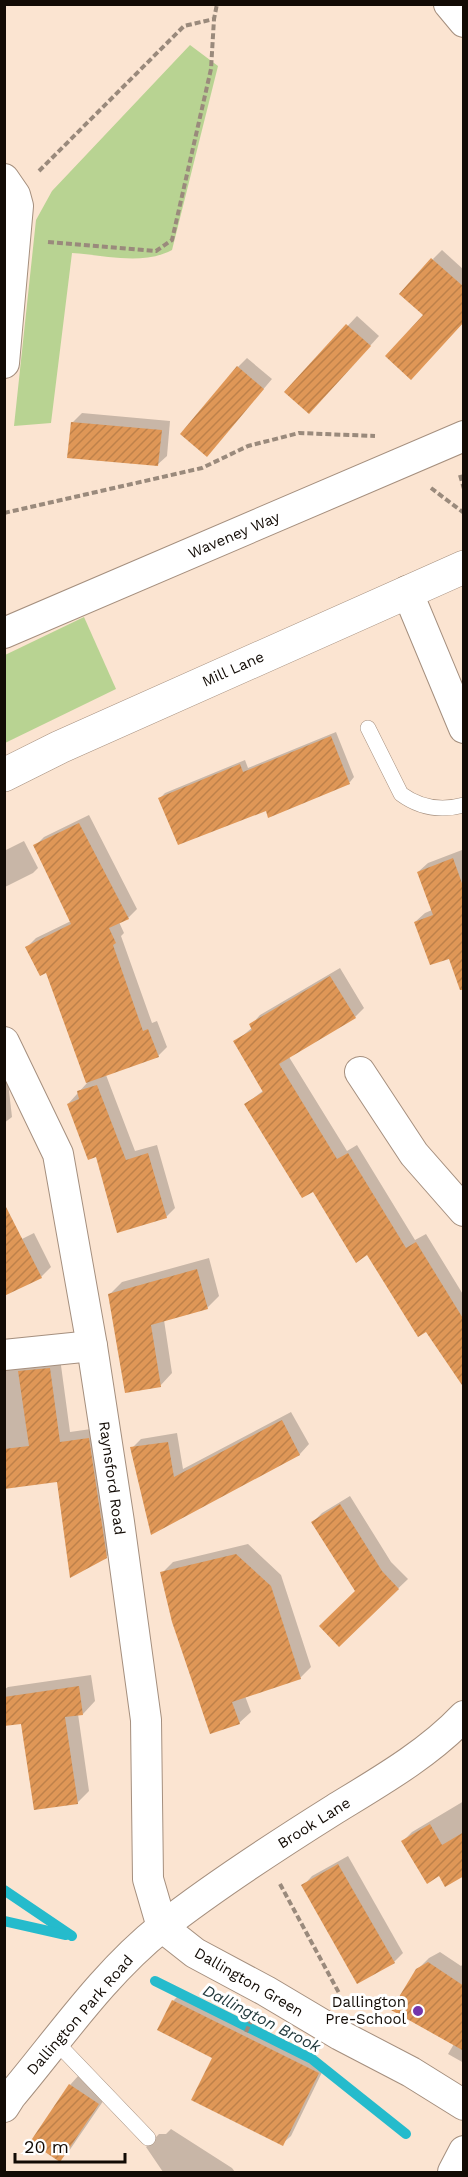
<svg xmlns="http://www.w3.org/2000/svg" width="468" height="2177" font-family="'Work Sans',sans-serif">
<style>
.green{fill:#b8d392}
.shadow{fill:#0003}
.lines{fill:none;stroke-linecap:round;stroke-linejoin:round}
.stream{stroke:#25bbcc;stroke-width:10}
.building{fill:url(#building-hatch)}
.lane-casing{stroke:#a58f7e;stroke-width:16}
.street-casing{stroke:#a58f7e;stroke-width:32}
.secondary-casing{stroke:#a58f7e;stroke-width:34}
.path{stroke:#9a8a7c;stroke-width:4;stroke-dasharray:6 3;stroke-linecap:butt}
.lane{stroke:#fff;stroke-width:15}
.street{stroke:#fff;stroke-width:30}
.secondary{stroke:#fff;stroke-width:33}
.poi-dot{fill:#7436ac;stroke:#fff;stroke-width:2}
.labels{text-anchor:middle;stroke-width:6;stroke-linejoin:round;paint-order:stroke}
.street-label{font-size:15px;fill:#120b05;stroke:#fff}
.poi-label{font-size:15px;fill:#120b05;stroke:#fff;text-anchor:end}
.water-label{font-size:16px;font-style:italic;fill:#233a3d;stroke:#fff}
</style>
<defs>
<pattern id="building-hatch" width="6" height="6" patternUnits="userSpaceOnUse" patternTransform="scale(1.5)"><rect width="6" height="6" fill="#df9757"/><path d="M-1 1l2-2M0 6l6-6M5 7l2-2" fill="none" stroke="#be814a"/></pattern>
</defs>
<rect width="100%" height="100%" fill="#fbe4d1"/>
<g class="green">
<path d="M190,45L218,66L172,250C141,266 106,255 72,253L51,423L14,426L36,220L52,191Z"/>
<path d="M84,617L116,689L5,743V655Z"/>
</g>
<g class="shadow">
<path d="M442,250L464,270V321L433,259Z"/>
<path d="M357,316L379,336L318,403L286,392Z"/>
<path d="M247,358L272,379L216,445L238,367Z"/>
<path d="M82,413L170,421L167,456L157,465L73,422Z"/>
<path d="M336,732L354,777L350,782L269,816L267,809L160,798L165,793L245,760L248,768Z"/>
<path d="M89,815L137,909L128,918L119,922L124,933L121,936L152,1023L157,1021L167,1047L158,1056L106,1075L135,1151L157,1145L175,1208L166,1217L97,1155L68,1104L87,1083L47,971L27,947L36,938L71,921L35,846L44,837Z"/>
<path d="M24,841L38,868L33,873L5,887L4,851Z"/>
<path d="M462,850L464,854V983L448,957L415,922L425,913L432,910L418,872L428,863Z"/>
<path d="M340,968L364,1008L355,1017L289,1057L347,1151L357,1145L415,1240L426,1234L464,1296V1385L427,1330L368,1253L314,1190L246,1104L264,1090L235,1042L253,1027L251,1025L260,1015Z"/>
<path d="M4,1074H7L12,1117L4,1123Z"/>
<path d="M34,1233L51,1267L41,1277L4,1295V1248Z"/>
<path d="M209,1258L219,1296L207,1308L164,1320L172,1373L160,1386L110,1294L122,1282Z"/>
<path d="M60,1358L70,1432L98,1428L116,1547L106,1557L59,1480L4,1487V1368Z"/>
<path d="M291,1412L309,1444L300,1454L152,1532L132,1448L141,1439L177,1433L183,1469Z"/>
<path d="M350,1496L391,1562L408,1579L339,1645L357,1591L313,1522L322,1513Z"/>
<path d="M248,1544L281,1575L311,1667L300,1678L245,1696L251,1712L239,1723L162,1573L173,1562Z"/>
<path d="M91,1675L95,1701L83,1714H78L89,1791L77,1803L22,1722L4,1725V1690L8,1687Z"/>
<path d="M464,1801V1877L462,1875L439,1874L403,1841L412,1832Z"/>
<path d="M348,1856L403,1953L394,1962L303,1886L312,1876Z"/>
<path d="M440,1952L461,1966L464,1963V2063L448,2054L454,2044L417,1970L429,1958Z"/>
<path d="M182,1992L326,2064L291,2136L282,2144L173,2001Z"/>
<path d="M79,2075L108,2094L69,2151L60,2160L32,2141L70,2085Z"/>
<path d="M171,2129L232,2168L235,2172H163L146,2147L159,2134H166Z"/>
</g>
<g class="lines">
<g class="stream">
<path d="M4,1890L72,1936"/>
<path d="M4,1921L66,1935"/>
<path d="M155,1981L312,2059L406,2134"/>
</g>
</g>
<g class="building">
<path d="M431,258L464,287V322L411,380L385,356L423,315L399,294Z"/>
<path d="M346,324L371,346L309,414L284,392Z"/>
<path d="M237,366L264,389L207,457L180,434Z"/>
<path d="M71,422L162,430L158,466L67,458Z"/>
<path d="M331,736L350,784L268,818L266,811L178,845L158,798L240,764L243,772Z"/>
<path d="M79,823L129,919L109,928L116,943L113,945L143,1031L148,1029L159,1057L86,1083L46,973L40,976L25,947L71,924L33,845Z"/>
<path d="M453,858L464,889V990H460L449,959L430,965L414,922L433,915L417,872Z"/>
<path d="M330,976L356,1018L279,1064L337,1159L348,1153L406,1248L416,1242L464,1320V1388L426,1332L418,1337L367,1255L356,1263L313,1192L302,1198L244,1104L263,1092L233,1041L252,1030L249,1024Z"/>
<path d="M97,1085L126,1160L148,1153L167,1218L117,1233L96,1157L88,1160L67,1104L79,1099L77,1091Z"/>
<path d="M4,1203L42,1278L4,1296Z"/>
<path d="M197,1269L208,1309L151,1325L161,1387L125,1393L108,1294Z"/>
<path d="M50,1368L60,1442L89,1438L107,1558L70,1578L57,1482L4,1489V1449L29,1446L18,1371Z"/>
<path d="M282,1420L300,1455L151,1535L130,1447L168,1442L174,1477Z"/>
<path d="M340,1504L382,1571L399,1589L339,1647L319,1626L355,1591L311,1522Z"/>
<path d="M236,1554L271,1586L301,1679L232,1702L240,1724L210,1734L172,1622L160,1572Z"/>
<path d="M79,1686L83,1715L65,1717L78,1804L34,1810L21,1724L4,1726V1697Z"/>
<path d="M430,1824L442,1845L464,1832V1876L445,1887L439,1876L427,1884L401,1841Z"/>
<path d="M338,1864L395,1963L357,1984L301,1885Z"/>
<path d="M428,1962L464,1986V2051L391,2010L416,1969Z"/>
<path d="M172,2000L319,2073L283,2146L191,2100L212,2058L157,2030Z"/>
<path d="M69,2084L99,2104L60,2162L30,2142Z"/>
</g>
<g class="lines">
<g class="lane-casing">
<g id="lane">
<path d="M368,728L401,794C420,808 442,811 464,805"/>
<path d="M56,2042L148,2138"/>
</g>
</g>
<g class="street-casing">
<g id="street">
<path d="M449,4L464,22"/>
<path d="M4,179L15,195L18,206L4,363"/>
<path d="M407,591L464,728"/>
<path d="M4,633L464,436"/>
<path d="M4,1042L58,1154L92,1346L119,1522L146,1720L148,1879L162,1927"/>
<path d="M360,1072L414,1154L464,1211"/>
<path d="M4,1355L92,1346"/>
<path d="M162,1927L195,1953L266,1991L340,2035L411,2072L464,2105"/>
<path d="M4,2107L11,2096C59,2039 103,1974 162,1927C217,1884 276,1846 335,1809C379,1782 428,1754 464,1716"/>
<path d="M453,2172L464,2151"/>
</g>
</g>
<g class="secondary-casing">
<path id="secondary" d="M4,775L60,747L464,567"/>
</g>
<g class="path">
<path d="M39,171L184,26L214,19L217,4"/>
<path d="M48,242L156,251L172,240L211,69L214,19"/>
<path d="M460,475L464,489"/>
<path d="M431,488L464,513"/>
<path d="M4,513L202,468L248,446L299,433L375,436"/>
<path d="M280,1884L339,1993"/>
<path d="M246,2032L251,2021"/>
</g>
<use href="#lane" class="lane"/>
<use href="#street" class="street"/>
<use href="#secondary" class="secondary"/>
</g>
<circle class="poi-dot" cx="418" cy="2011" r="6"/>
<g class="labels">
<g class="street-label">
<text transform="translate(234 535) rotate(-23)" y="5">Waveney Way</text>
<text transform="translate(233 669) rotate(-24)" y="5">Mill Lane</text>
<text transform="translate(112 1478) rotate(82)" y="5">Raynsford Road</text>
<text transform="translate(314 1823) rotate(-32)" y="5">Brook Lane</text>
<text transform="translate(249 1982) rotate(30)" y="5">Dallington Green</text>
<text transform="translate(80 2015) rotate(-49)" y="5">Dallington Park Road</text>
</g>
<g class="poi-label">
<text x="406" y="2007">Dallington<tspan x="406" dy="17">Pre-School</tspan></text>
</g>
<g class="water-label">
<text transform="translate(262 2018) rotate(27)" y="6">Dallington Brook</text>
</g>
</g>
<rect width="468" height="2177" fill="none" stroke="#120b05" stroke-width="12"/>
<path d="M15 2153v9h110v-9" fill="none" stroke="#120b05" stroke-width="3"/>
<text x="24" y="2153" font-size="18" fill="#120b05" stroke="#ffffff" stroke-width="4.5" paint-order="stroke">20 m</text>
</svg>
